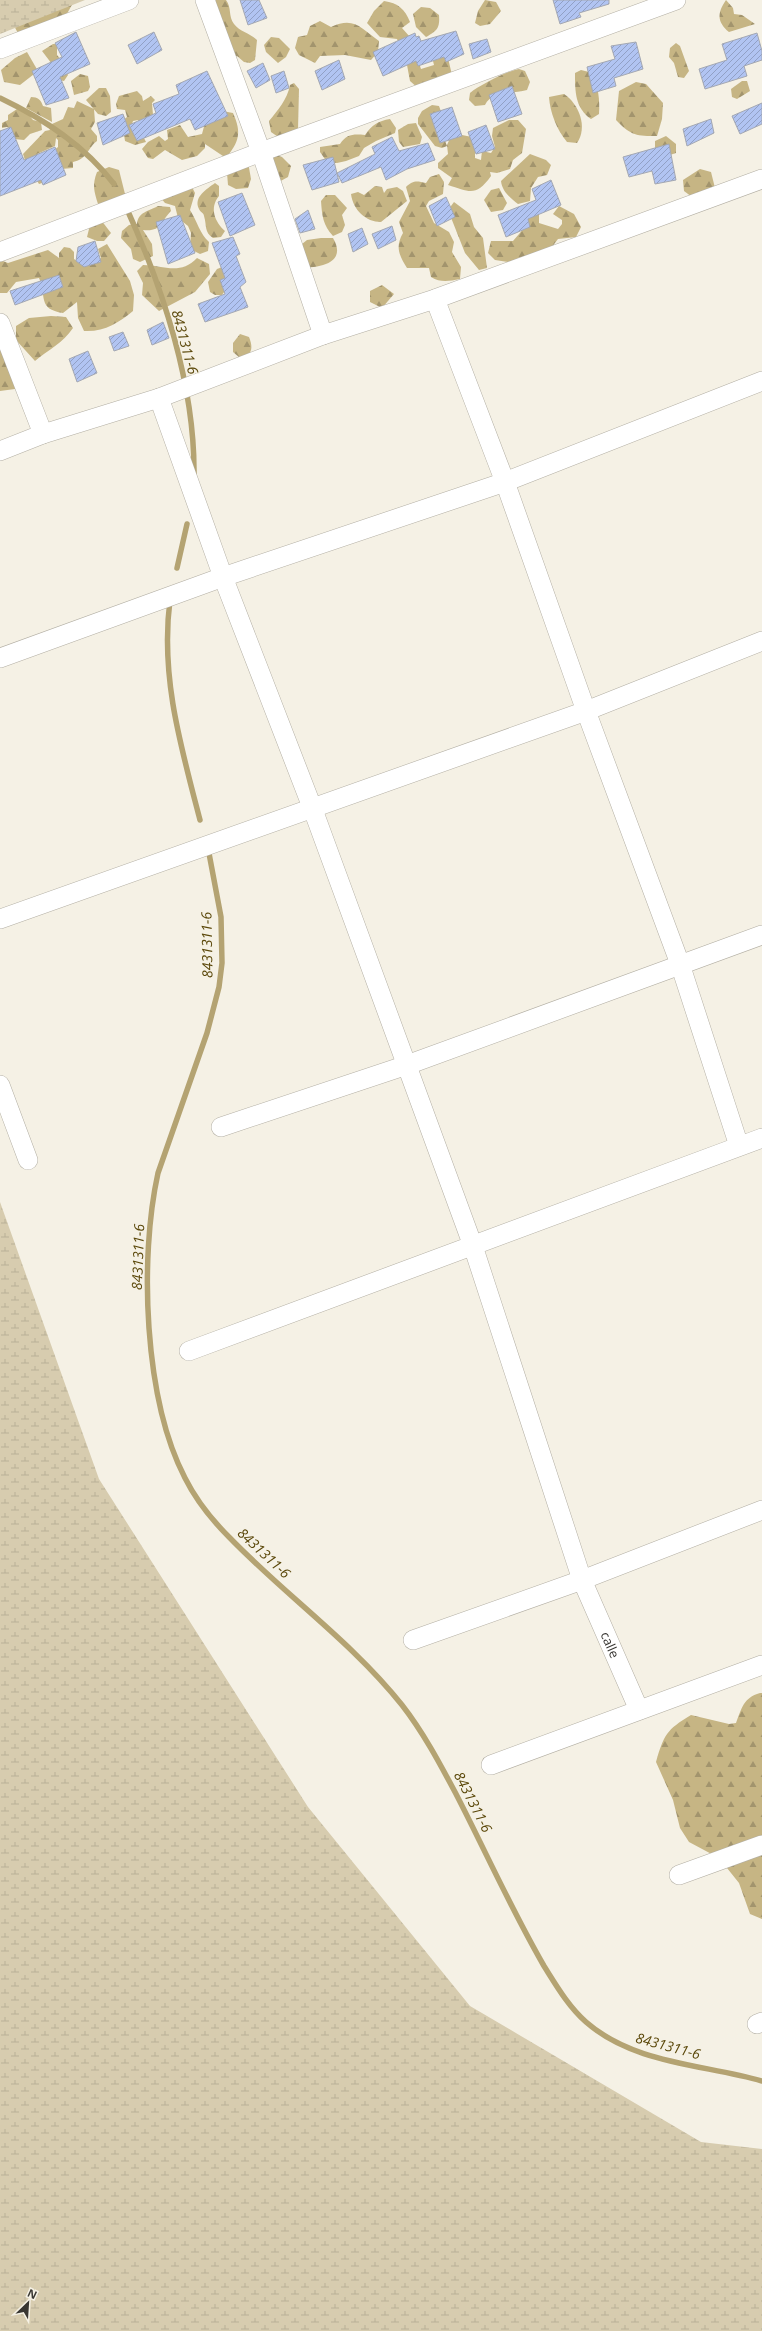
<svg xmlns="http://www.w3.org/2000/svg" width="762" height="2331" font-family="'Open Sans',sans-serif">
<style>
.forest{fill:url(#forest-firs)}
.wetland{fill:url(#wetland-marsh)}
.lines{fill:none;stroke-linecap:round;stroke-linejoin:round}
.stream{stroke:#b4a372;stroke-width:5.5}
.building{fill:url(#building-hatch);stroke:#a4a8b2}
.minor-casing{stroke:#b3afa4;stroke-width:20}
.minor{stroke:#fff;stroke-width:19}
.labels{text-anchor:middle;stroke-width:3;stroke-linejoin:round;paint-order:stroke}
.street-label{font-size:13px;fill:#383632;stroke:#f5f1e5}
.water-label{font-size:14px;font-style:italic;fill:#5a4709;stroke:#f5f1e5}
</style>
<defs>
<pattern id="forest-firs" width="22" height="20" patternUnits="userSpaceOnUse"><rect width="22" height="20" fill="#c6b584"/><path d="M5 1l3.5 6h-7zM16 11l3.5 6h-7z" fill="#a2946d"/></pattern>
<pattern id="wetland-marsh" width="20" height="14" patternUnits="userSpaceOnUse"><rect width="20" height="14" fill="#d7ccaf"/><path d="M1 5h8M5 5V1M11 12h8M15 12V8" fill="none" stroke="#b9b097"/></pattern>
<pattern id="building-hatch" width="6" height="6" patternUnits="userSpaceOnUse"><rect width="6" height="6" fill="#b1c4f2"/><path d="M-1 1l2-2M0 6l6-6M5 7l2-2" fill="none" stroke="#91a0c5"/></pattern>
</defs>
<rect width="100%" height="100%" fill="#f5f1e5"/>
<g class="forest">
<path d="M216,0H226C232,8 228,16 234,24C240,32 250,33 257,40L255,60L250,63L244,62L237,56L234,57L214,7Z"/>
<path d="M485,0L496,2L501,11L490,24L480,26L475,23L478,11Z"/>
<path d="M726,0L733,8L734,14L742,15L755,24L729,32C717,22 717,13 726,0Z"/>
<path d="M384,1C398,3 405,9 410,22L402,28L410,37L421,69L434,65L430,49L438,56L448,58L452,75L419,89L410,81L407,65L397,39L380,37L367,23L374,11Z"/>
<path d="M73,3L59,28L19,35L13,24Z"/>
<path d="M421,7L430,8L439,15C440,28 437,31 426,37L416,27L413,14Z"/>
<path d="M320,21L331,27C354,16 361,28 379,41L378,52L371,60L345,55L320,56L315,63L299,55L295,48L298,37L307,35L310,26Z"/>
<path d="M271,37L279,38L290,49L286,57L278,63L266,52L264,45Z"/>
<path d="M676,43L680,46L689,71L684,78L678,77L674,63L669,57L670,48Z"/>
<path d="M53,44H57V55L62,61L68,75L64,81L59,80L55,68L42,51Z"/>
<path d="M27,52L38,71L20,85L4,82L1,70L15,58Z"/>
<path d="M519,69L525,71L530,82L527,90C513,94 492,90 485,105L475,106L469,100L470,93C480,85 507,71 519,69Z"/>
<path d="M581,70L593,73C598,87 600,100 599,114L591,119C575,108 575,92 575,73Z"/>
<path d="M80,74L88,76L90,87L88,91L74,95L71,81Z"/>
<path d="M742,81H747L750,91L737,99L732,97L731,89Z"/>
<path d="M636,82L646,84L663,103L662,119L657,136C637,136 631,136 616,120L619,91Z"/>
<path d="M294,83L299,89L298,130L281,139L271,132L269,121C278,110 287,100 290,85Z"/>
<path d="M99,88H106L110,96L111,112L106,116L98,114L86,100Z"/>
<path d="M137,91L142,96L143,101L151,96L155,100L152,103L153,115L139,124L138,120L133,121L131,127L143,136L146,142L135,145L125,141L122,121L127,117L125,110L117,109L116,104L119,96Z"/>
<path d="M564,94C579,104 588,127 577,143L567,142C557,130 550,113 549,97Z"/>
<path d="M31,97C38,97 41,100 43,106L51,108L52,122L26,108Z"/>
<path d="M77,101L94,109L95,122L91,129L97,136V141C88,147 88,159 73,162V168L61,169L53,151L58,147V140L56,138L55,146L37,154L45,182L39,184L26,163L23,154L45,131L50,130L49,128L52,124L63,119L68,107L74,108Z"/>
<path d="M432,105L439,106C445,119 441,133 447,146L442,148L435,146L418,124V118L422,111Z"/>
<path d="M17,109L28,114L33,120L41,122L42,130L30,134L24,140L14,139L11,130L7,127L2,128V123L8,120V115Z"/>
<path d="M222,111L233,113C242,133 239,142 226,158L205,144V148L197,156L182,160L165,150L153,159L148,158L142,149L148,142L159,136L165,141L168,139L167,130L180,125L188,137L202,134L206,119Z"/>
<path d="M390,119L396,128L395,133L376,141L364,148L359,156L346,161L337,163L327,162L320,152V147L340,144C347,134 353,134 365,135C372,125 378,121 390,119Z"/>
<path d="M509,120H518L526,129L522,153L513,160L510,169L497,173L490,172L491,176C476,197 470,192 448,185L452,178L438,168V163L448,154L447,145L451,136L457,134L472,137L475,145V158L481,160L482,151L491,153L495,147L492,136L493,128Z"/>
<path d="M416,123L422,137L420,144L403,147L399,142L398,130L408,124Z"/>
<path d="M666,136L676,144V153L667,156L655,151V141Z"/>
<path d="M272,154L282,157L291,166L288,177L266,189Z"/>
<path d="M530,154L546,160L551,165L547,175L538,177L531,188L530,201L518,204C510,198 502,191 501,181Z"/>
<path d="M248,162L251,179L248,188L236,189L228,185L227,173Z"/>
<path d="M109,167L119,170L125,194L115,201L98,204C94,191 92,185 97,172Z"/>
<path d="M700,169L711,172L716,192L692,197L684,191L683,180Z"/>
<path d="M439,174L444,182L443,194L429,201L426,206L434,223L449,232L454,242L452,252L461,267L460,279C449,281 441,283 431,277L429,268H407C399,255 395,247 403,233L399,222L410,201L406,187C413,180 417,181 426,183L430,177Z"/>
<path d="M215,183L219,186V196C209,208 215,222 225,231L221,237L213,238C204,232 207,226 204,216C204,213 200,212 199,209C193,197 207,189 215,183Z"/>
<path d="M191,185L195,193L190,210C197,221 200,234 209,242L208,251L200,254L190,249L191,233L188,226L178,218L175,206L165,203L160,197Z"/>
<path d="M375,186L382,187L384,193L387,189L397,187L403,191L407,201L381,222C366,222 353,210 351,194L358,192L364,195Z"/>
<path d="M499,188L507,203L503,210L491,212L484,200L491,190Z"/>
<path d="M326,195H335L347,208L342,215L345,225L342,232L333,236C323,225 322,216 321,201Z"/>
<path d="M454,202L470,214L474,227L483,238L487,268L479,270L465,253L448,210Z"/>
<path d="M534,205L539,215V223L558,229L562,224V220L553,214L559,206L574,214L581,227L576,237L558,239L548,252L508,262L495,260L488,253L491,241H513L525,227L524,216Z"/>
<path d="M158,206L170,207L171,211C160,222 162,232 143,230L152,244L153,256L140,262L133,259L131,249L121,238L122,231L129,225L137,224C138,212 149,211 158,206Z"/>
<path d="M101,220L111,233L104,241H97L87,237L90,225Z"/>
<path d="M321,238H333C349,266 314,268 296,268L302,244L307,240Z"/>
<path d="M107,244L130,281L134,295L133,311C118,323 105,332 84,331L78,318L77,302L63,313C37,309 47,296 39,278L16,282L7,293H0V262L3,261L8,263L48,250L59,258V253L64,247L70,248L74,252V259L83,265L101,258L98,249Z"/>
<path d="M197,258L209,264L210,274L195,292L159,311L142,295L143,283L137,271L143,265C163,265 180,276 197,258Z"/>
<path d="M225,266L227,288L222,295H215L210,292L208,282L217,269Z"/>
<path d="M382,285L394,294L382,308L370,302V291Z"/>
<path d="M51,316L66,317L73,328C63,343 48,350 35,361L16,340V326L29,318Z"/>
<path d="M0,332L18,376L15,389L0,391Z"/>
<path d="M240,334L249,337C252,345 253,350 247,357L240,358L233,352V343Z"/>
<path d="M760,1693H762V1919L750,1914L739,1883L719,1858L689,1842L680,1828L673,1800L656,1762C664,1735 666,1730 691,1715L729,1724L736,1723C742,1708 743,1698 760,1693Z"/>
</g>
<g class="wetland">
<path d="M0,0H85L0,34Z"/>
<path d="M0,1202L99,1479L308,1807L470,2006L701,2142L762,2149V2331H0Z"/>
</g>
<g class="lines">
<g class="stream">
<path d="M0,98C44,119 84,145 114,184"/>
<path d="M126,207C163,288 195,386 194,475"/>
<path d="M177,568L187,524"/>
<path d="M170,600C160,676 181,747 200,820"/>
<path d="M208,848L221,917L222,963L219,987L207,1033L158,1173C139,1259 144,1399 185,1478C196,1500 212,1520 229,1537C285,1595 352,1642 402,1705C423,1732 439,1762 455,1792C485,1850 511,1909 544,1966C556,1985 568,2006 586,2022C634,2064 702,2064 762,2081"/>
</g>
</g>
<g class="building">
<path d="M240,0H259L267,18L248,25Z"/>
<path d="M553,0H609V4L579,13L581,17L560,24Z"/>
<path d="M456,31L464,54L446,62L444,57L418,66L416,61L383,76L373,52L415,33L416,37L419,36L421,41Z"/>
<path d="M76,32L90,64L60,77L69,98L46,105L32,71L62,57L55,43Z"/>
<path d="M154,32L162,50L137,64L128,45Z"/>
<path d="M757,33L762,51V60L744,66L747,76L705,89L699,69L727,60L722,44Z"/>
<path d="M487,39L491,52L473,59L469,44Z"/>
<path d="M636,42L643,69L614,78L616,86L593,93L587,67L615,59L611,46Z"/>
<path d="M339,60L345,79L322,90L315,71Z"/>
<path d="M263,63L270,80L256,88L247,71Z"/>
<path d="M207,71L228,116L195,130L190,119L137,141L129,125L156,113L153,104L179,94L176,85Z"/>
<path d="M284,71L289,88L276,93L271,76Z"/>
<path d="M512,86L522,114L498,122L489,95Z"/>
<path d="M762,103V124L740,134L732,116Z"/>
<path d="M452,107L462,136L440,143L430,114Z"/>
<path d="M123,114L130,133L103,145L97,123Z"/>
<path d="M711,119L714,133L687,146L683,129Z"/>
<path d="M486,125L495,149L476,154L468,132Z"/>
<path d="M11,127L24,160L55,147L66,175L43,185L41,180L0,196V131Z"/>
<path d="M392,137L399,151L428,143L435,160L407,169L386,180L381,167L342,183L337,173L375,154L372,147Z"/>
<path d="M669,144L676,180L655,184L652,171L629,177L623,157Z"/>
<path d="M333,157L339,182L312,190L303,165Z"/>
<path d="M551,180L561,205L528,219L530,227L506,237L498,215L536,200L532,189Z"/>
<path d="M242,193L255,225L230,236L218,202Z"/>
<path d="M446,197L455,217L437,226L429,206Z"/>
<path d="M308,210L315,229L300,233L295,219Z"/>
<path d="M180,215L195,253L168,264L156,222Z"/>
<path d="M392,226L396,240L378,249L372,234Z"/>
<path d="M362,228L368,244L353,252L348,234Z"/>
<path d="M233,237L240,254L236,256L246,282L240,287L248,307L205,322L198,304L225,294L220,280L225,278L212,243Z"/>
<path d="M95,241L101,262L84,267L76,261L78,247Z"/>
<path d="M59,275L63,287L15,305L10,291Z"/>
<path d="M163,322L169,338L152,345L147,330Z"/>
<path d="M123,332L129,346L114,351L109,337Z"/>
<path d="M88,351L97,373L77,382L69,359Z"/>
</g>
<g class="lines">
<g class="minor-casing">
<g id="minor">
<path d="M205,0L261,152L323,335L435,299L762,179"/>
<path d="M0,49L129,0"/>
<path d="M0,252L261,152L676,0"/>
<path d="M435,299L505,482L586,711L680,964L739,1146"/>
<path d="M0,323L43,434"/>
<path d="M159,398L323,335"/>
<path id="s1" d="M0,451L43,434L159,398L223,577L312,807L473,1246L582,1580L639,1710"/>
<path d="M0,658L223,577L505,482L762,381"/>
<path d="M0,919L586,711L762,641"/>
<path d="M0,1085L28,1160"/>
<path d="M221,1127L407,1065L762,935"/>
<path d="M189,1351L762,1138"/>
<path d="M413,1640L582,1580L762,1510"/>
<path d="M491,1765L762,1665"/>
<path d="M679,1875L762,1845"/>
<path d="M757,2024L762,2022"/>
</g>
</g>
<use href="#minor" class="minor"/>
</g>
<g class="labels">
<g class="street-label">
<text dy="5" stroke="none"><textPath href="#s1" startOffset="1494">calle</textPath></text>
</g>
<g class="water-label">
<text transform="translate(185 342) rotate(75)" y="5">8431311-6</text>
<text transform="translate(207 945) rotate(-91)" y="5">8431311-6</text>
<text transform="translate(138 1257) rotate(-88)" y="5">8431311-6</text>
<text transform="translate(264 1553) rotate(43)" y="5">8431311-6</text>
<text transform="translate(473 1802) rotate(63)" y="5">8431311-6</text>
<text transform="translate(668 2046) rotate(15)" y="5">8431311-6</text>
</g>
</g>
<g transform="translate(28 2303) rotate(25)" stroke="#f5f1e5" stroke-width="3" paint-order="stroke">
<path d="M0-3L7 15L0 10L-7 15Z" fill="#383632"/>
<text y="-6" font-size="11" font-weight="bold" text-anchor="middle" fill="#383632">N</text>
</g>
</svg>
